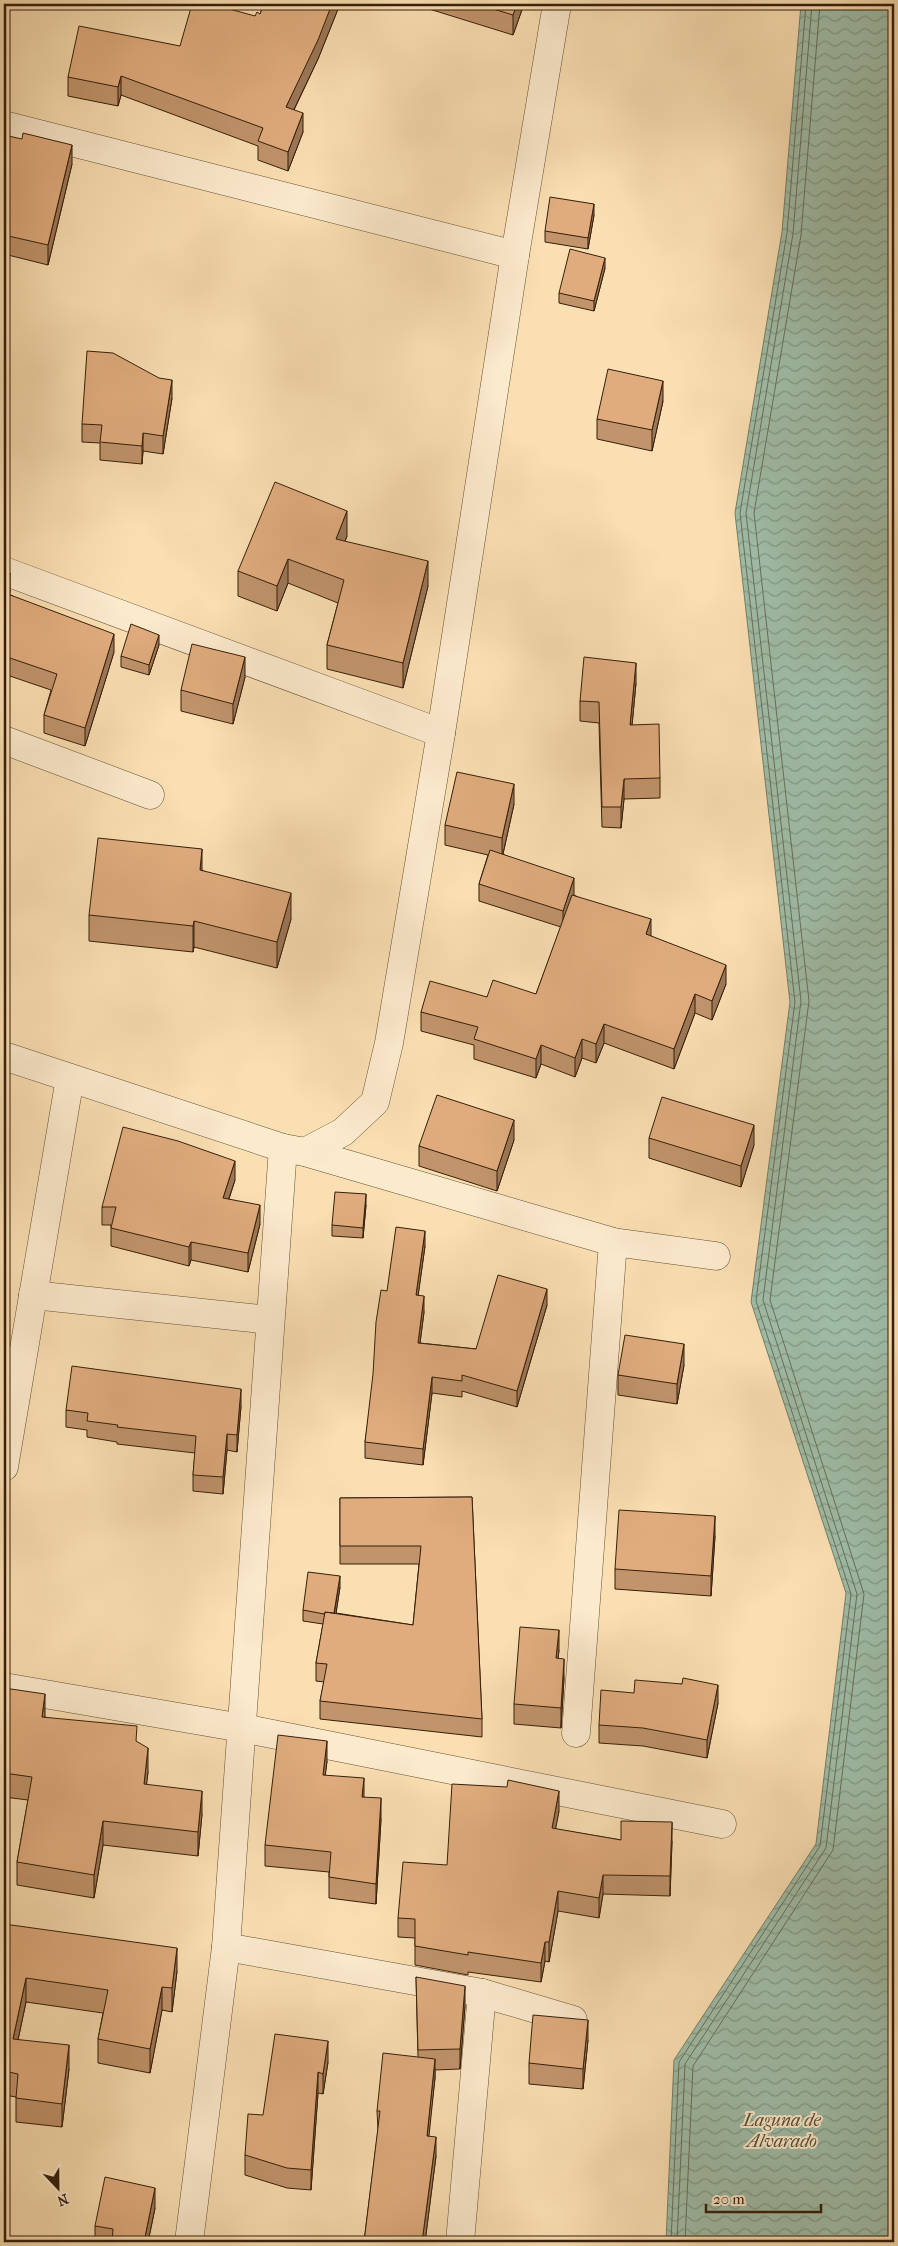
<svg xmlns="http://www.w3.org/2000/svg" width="898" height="2246" font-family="'IM FELL French Canon',serif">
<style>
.water{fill:url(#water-waves);stroke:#757e69}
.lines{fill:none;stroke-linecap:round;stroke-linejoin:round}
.shore{stroke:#6a6e59;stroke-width:1}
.street-casing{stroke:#664f34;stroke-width:29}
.street{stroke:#fceacd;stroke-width:28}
.wall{fill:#c1946c;stroke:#351f0a}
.shaded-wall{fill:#9d7858;stroke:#351f0a}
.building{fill:#e0ac7e;stroke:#351f0a}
.labels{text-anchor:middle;stroke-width:4;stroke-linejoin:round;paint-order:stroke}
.water-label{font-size:18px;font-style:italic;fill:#554e39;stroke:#fceacd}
</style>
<defs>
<pattern id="water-waves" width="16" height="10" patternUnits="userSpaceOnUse" patternTransform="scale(1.25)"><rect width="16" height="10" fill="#9fbda8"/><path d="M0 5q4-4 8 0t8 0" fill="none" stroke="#829987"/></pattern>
</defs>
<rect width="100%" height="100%" fill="#fadfb2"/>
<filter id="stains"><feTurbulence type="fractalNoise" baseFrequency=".004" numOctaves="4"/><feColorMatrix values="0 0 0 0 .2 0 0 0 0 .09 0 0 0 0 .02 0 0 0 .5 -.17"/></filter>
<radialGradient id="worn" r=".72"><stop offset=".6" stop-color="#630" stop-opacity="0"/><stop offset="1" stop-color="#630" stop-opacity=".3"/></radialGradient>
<path class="water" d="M801,4H894V2242H666L674,2060L816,1844L846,1593L751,1302L790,1002L735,513L782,232Z"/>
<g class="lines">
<g class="shore">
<path d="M671,2242L679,2062L820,1846L851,1594L756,1301L795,1002L740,513L787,233L806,4"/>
<path d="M677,2242L685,2064L826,1848L857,1594L763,1300L801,1001L746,513L793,234L812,4"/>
<path d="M685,2242L693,2066L833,1850L864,1594L770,1300L809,1001L754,513L801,235L820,4"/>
</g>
<g class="street-casing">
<g id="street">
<path d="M4,125L515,255"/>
<path d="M4,571L441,733"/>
<path d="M4,740L150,795"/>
<path d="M4,1056L283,1148L305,1152L613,1242L716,1256"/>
<path d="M305,1152L343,1132L375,1102L389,1043L441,733L515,255L557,4"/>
<path d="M33,1295L270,1320"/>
<path d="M4,1467L70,1078"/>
<path d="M4,1687L242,1728L722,1824"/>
<path d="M576,1733L613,1242"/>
<path d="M226,1947L482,1993L573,2020"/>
<path d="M189,2242L226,1947L283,1148"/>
<path d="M460,2242L482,1993"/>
</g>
</g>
<use href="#street" class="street"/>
</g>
<g class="wall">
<path d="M264,4H340L318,59L294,110L303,132L288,171L258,160V146L121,95L118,106L68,96V77L180,46L260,14Z"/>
<path d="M426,4H524L513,35L426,8Z"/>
<path d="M4,135L72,164L48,265L4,254Z"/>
<path d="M594,215L588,249L545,242V231Z"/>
<path d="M605,268L594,311L559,303V293Z"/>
<path d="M172,398L163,454L143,451L142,464L100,460V443L82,442V424Z"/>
<path d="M663,401L652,451L597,439V419Z"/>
<path d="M347,536L345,541L428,586L403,688L327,669V645L338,603L288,583L277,611L238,596V571Z"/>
<path d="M4,572L10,592L9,594L114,652L85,746L44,733V715L51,690L4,674Z"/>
<path d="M159,645L149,675L121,667V656Z"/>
<path d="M245,677L233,724L181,711V690Z"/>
<path d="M636,683L632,725L660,778V798L624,799L621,828L602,827L599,723L580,721V701Z"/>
<path d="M514,804L503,854L574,895L651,936L726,984L712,1020L695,1013L674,1069L604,1043L596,1063L582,1058L575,1077L541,1064L536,1078L474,1059V1045L421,1031V1012L487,997L536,994L561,927L479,901V884L488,855L445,845V825Z"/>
<path d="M202,870L291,919L277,968L194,947L193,952L89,941V915Z"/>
<path d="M649,1138L754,1145L741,1187L649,1158Z"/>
<path d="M514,1140L497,1191L419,1166V1146Z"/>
<path d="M235,1180L229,1199L260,1224L248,1272L191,1260L189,1266L111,1246V1225H102V1207Z"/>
<path d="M366,1205L363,1238L332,1236V1225Z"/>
<path d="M425,1246L418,1295L424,1312L420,1343L476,1349L547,1305L517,1407L462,1391V1397L432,1393L423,1465L365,1458V1442L387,1291Z"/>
<path d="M684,1365L677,1404L618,1395V1375Z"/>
<path d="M241,1406L237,1452L227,1450L223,1494L193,1491V1475L195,1453L117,1444V1442L87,1437V1430L66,1427V1410Z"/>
<path d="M472,1497L482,1719V1737L320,1719V1701L324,1682L316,1681V1663L323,1624L303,1621V1610L340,1587L336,1613L413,1625L419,1564H340V1498Z"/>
<path d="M715,1536L711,1596L615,1589V1569Z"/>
<path d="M559,1650L558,1658L564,1678L561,1728L514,1724V1704Z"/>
<path d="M682,1684L718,1703L707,1758L643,1746L599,1743V1725L634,1693Z"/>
<path d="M4,1688L45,1717L137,1742L148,1772L146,1785L202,1814L198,1856L103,1845L94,1898L17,1885V1862L28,1800L4,1797Z"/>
<path d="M327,1761L325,1775L364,1797L381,1819L376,1904L329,1898V1872L265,1866V1845Z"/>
<path d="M559,1811L555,1829L621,1840L672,1841L670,1896L603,1894L599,1918L558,1911L549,1962L545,1961L541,1982L468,1972V1975L415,1965V1938L398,1937V1918L447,1865Z"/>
<path d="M4,1924L177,1971L172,2012L162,2010L150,2073L98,2063V2039L103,2013L26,2002L18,2040L69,2069L62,2127L16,2122V2097L4,2095Z"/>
<path d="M416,1977L465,2006L460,2069L435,2070V2078L428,2136L436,2156L425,2242H364L378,2130L377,2111L418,2057Z"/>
<path d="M588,2040L583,2089L529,2084V2063Z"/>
<path d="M328,2062L323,2094L318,2093L311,2190L287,2188L245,2175V2155L263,2115Z"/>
<path d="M155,2208L148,2242H95V2226Z"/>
</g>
<g class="shaded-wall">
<path d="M332,4H340L318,59L286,126V107Z"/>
<path d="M517,4H524L513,35V15Z"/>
<path d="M121,76V95L118,106V87Z"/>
<path d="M303,113V132L288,171V152Z"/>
<path d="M72,145V164L48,265V245Z"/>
<path d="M594,204V215L588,249V238Z"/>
<path d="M605,258V268L594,311V301Z"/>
<path d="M172,380V398L163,454V436Z"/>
<path d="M663,381V401L652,451V430Z"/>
<path d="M143,433V451L142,464V446Z"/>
<path d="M347,511V536L336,564V539Z"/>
<path d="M288,559V583L277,611V586Z"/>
<path d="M428,561V586L403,688V663Z"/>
<path d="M10,573V592L5,611V593Z"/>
<path d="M114,634V652L85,746V728Z"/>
<path d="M159,635V645L149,675V665Z"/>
<path d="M245,657V677L233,724V704Z"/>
<path d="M636,663V683L630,746V725Z"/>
<path d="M624,779V799L621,828V807Z"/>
<path d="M514,784V804L502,858V838Z"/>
<path d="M202,849V875L200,870Z"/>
<path d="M574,878V895L563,928V911Z"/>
<path d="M291,893V919L277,968V942Z"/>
<path d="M651,919V939L646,934Z"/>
<path d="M194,921V947L193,952V926Z"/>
<path d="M726,965V984L712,1020V1001Z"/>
<path d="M695,994V1013L674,1069V1049Z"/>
<path d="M604,1024V1043L596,1063V1044Z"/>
<path d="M582,1039V1058L575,1077V1058Z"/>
<path d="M541,1045V1064L536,1078V1059Z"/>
<path d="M514,1120V1140L497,1191V1171Z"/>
<path d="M754,1125V1145L741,1187V1166Z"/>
<path d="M235,1161V1180L223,1216V1198Z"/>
<path d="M366,1194V1205L363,1238V1228Z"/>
<path d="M260,1205V1224L248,1272V1253Z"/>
<path d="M425,1231V1246L416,1311V1295Z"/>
<path d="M191,1242V1260L189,1266V1247Z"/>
<path d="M547,1289V1305L517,1407V1391Z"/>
<path d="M424,1296V1312L418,1358V1343Z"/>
<path d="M684,1344V1365L677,1404V1384Z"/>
<path d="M432,1377V1393L423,1465V1449Z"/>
<path d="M241,1389V1406L237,1452V1435Z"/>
<path d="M227,1434V1450L223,1494V1477Z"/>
<path d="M715,1516V1536L711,1596V1576Z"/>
<path d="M340,1576V1587L334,1626V1615Z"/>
<path d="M559,1630V1650L556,1677V1658Z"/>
<path d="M564,1659V1678L561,1728V1708Z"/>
<path d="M718,1685V1703L707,1758V1740Z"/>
<path d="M45,1694V1718L42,1717Z"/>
<path d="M327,1741V1761L323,1795V1775Z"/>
<path d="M148,1748V1772L144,1808V1784Z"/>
<path d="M364,1778V1798L362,1797Z"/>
<path d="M202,1791V1814L198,1856V1832Z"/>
<path d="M559,1791V1811L552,1848V1828Z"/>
<path d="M381,1798V1819L376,1904V1884Z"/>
<path d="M103,1821V1845L94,1898V1875Z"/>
<path d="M672,1822V1841L670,1896V1876Z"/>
<path d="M603,1875V1894L599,1918V1898Z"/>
<path d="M558,1891V1911L549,1962V1942Z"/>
<path d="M545,1942V1961L541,1982V1963Z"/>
<path d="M177,1948V1971L172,2012V1988Z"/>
<path d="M26,1978V2002L13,2063V2039Z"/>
<path d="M465,1986V2006L460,2069V2049Z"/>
<path d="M162,1987V2010L150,2073V2049Z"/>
<path d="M588,2020V2040L583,2089V2069Z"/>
<path d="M328,2041V2062L323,2094V2074Z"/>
<path d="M69,2045V2069L62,2127V2104Z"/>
<path d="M435,2059V2078L427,2155V2136Z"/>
<path d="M318,2072V2093L311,2190V2170Z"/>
<path d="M436,2137V2156L425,2242H422Z"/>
<path d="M155,2188V2208L148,2242H144Z"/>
</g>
<g class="building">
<path d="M192,4H211L255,16L257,12L260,14L264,4H332L318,40L286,107L303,113L288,152L258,141L263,128L121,76L118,87L68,77L79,26L180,46Z"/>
<path d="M477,4H517L513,15Z"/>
<path d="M23,133L72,145L48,245L4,235V214L6,206L4,205V135L22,139Z"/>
<path d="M550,197L594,204L588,238L545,231Z"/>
<path d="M570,249L605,258L594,301L559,293Z"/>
<path d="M87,351L113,353L159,378L172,380L163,436L143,433L142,446L100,442L102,425L82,424Z"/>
<path d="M608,369L663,381L652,430L597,419Z"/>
<path d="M275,482L347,511L336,539L428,561L403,663L327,645L344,580L288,559L277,586L238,571Z"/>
<path d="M4,572L10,573L5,593L114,634L85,728L44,715L57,674L4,656Z"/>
<path d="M131,624L159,635L149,665L121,656Z"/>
<path d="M192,644L245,657L233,704L181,690Z"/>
<path d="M584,657L636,663L630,725L659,724L660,778L624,779L621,807H602L599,702L580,701Z"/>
<path d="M457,772L514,784L502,838L445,825Z"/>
<path d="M98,838L202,849L200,870L291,893L277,942L194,921L193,926L89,915Z"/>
<path d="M490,850L574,878L563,911L479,884Z"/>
<path d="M572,895L651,919L646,934L726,965L712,1001L695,994L674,1049L604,1024L596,1044L582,1039L575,1058L541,1045L536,1059L474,1039L478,1027L421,1012L430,981L487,997L493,980L536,994Z"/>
<path d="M437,1095L514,1120L497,1171L419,1146Z"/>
<path d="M662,1097L754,1125L741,1166L649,1138Z"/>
<path d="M123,1127L178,1141L235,1161L223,1198L260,1205L248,1253L191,1242L189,1247L111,1228L116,1207H102Z"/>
<path d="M335,1192L366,1194L363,1228L332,1225Z"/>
<path d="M396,1227L425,1231L416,1295L424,1296L418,1343L476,1349L498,1275L547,1289L517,1391L462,1375V1381L432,1377L423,1449L365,1442L373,1374L376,1322L381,1290L387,1291Z"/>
<path d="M625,1335L684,1344L677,1384L618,1375Z"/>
<path d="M72,1366L241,1389L237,1435L227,1434L223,1477L193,1475L196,1436L117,1427L118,1425L87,1421L88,1413L66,1410Z"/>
<path d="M472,1497L482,1719L320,1701L327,1664L316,1663L325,1612L413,1625L421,1546H340V1498Z"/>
<path d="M619,1510L715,1516L711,1576L615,1569Z"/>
<path d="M308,1572L340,1576L334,1613L325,1612L324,1614L303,1610Z"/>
<path d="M520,1627L559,1630L556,1658L564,1659L561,1708L514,1704Z"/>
<path d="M683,1678L718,1685L707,1740L643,1728L599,1725L601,1690L634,1693L635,1680L682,1684Z"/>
<path d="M4,1688L45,1694L42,1717L137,1726L136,1741L148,1748L144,1784L202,1791L198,1832L103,1821L94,1875L17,1862L32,1777L4,1773Z"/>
<path d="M278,1735L327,1741L323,1775L364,1778L362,1797L381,1798L376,1884L329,1877L331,1852L265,1845Z"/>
<path d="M508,1780L559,1791L552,1828L621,1840V1821L672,1822L670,1876L603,1875L599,1898L558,1891L549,1942H545L541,1963L468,1952V1955L415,1946V1919L398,1918L403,1862L447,1865L452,1784L507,1787Z"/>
<path d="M4,1924L177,1948L172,1988L162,1987L150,2049L98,2039L108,1990L26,1978L13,2039L69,2045L62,2104L16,2098L18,2074L4,2071Z"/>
<path d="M416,1977L465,1986L460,2049L418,2050Z"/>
<path d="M533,2015L588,2020L583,2069L529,2063Z"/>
<path d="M275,2034L328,2041L323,2074L318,2072L311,2170L287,2168L245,2155L248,2114L263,2115Z"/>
<path d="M383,2053L435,2059L427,2136L436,2137L422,2242H364L380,2111H377Z"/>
<path d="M105,2177L155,2188L144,2242H112L113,2229L95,2226Z"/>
</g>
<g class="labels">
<g class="water-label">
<text x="782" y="2126">Laguna de<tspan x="782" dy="21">Alvarado</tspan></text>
</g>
</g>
<rect width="898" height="2246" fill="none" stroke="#fadfb2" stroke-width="20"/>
<rect x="5" y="5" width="888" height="2236" fill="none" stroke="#351f0a" stroke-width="2.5"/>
<rect x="10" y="10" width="878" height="2226" fill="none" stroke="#351f0a"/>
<g transform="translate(58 2188) rotate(158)" stroke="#fceacd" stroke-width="4" paint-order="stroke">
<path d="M0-4L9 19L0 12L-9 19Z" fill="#351f0a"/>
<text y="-8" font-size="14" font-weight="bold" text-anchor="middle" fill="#351f0a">N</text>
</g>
<path d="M706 2204v8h115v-8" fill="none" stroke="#351f0a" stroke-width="2.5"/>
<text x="713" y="2204" font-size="15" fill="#351f0a" stroke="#fceacd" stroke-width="4" paint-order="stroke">20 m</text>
<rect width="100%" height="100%" filter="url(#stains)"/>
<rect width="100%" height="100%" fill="url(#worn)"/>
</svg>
